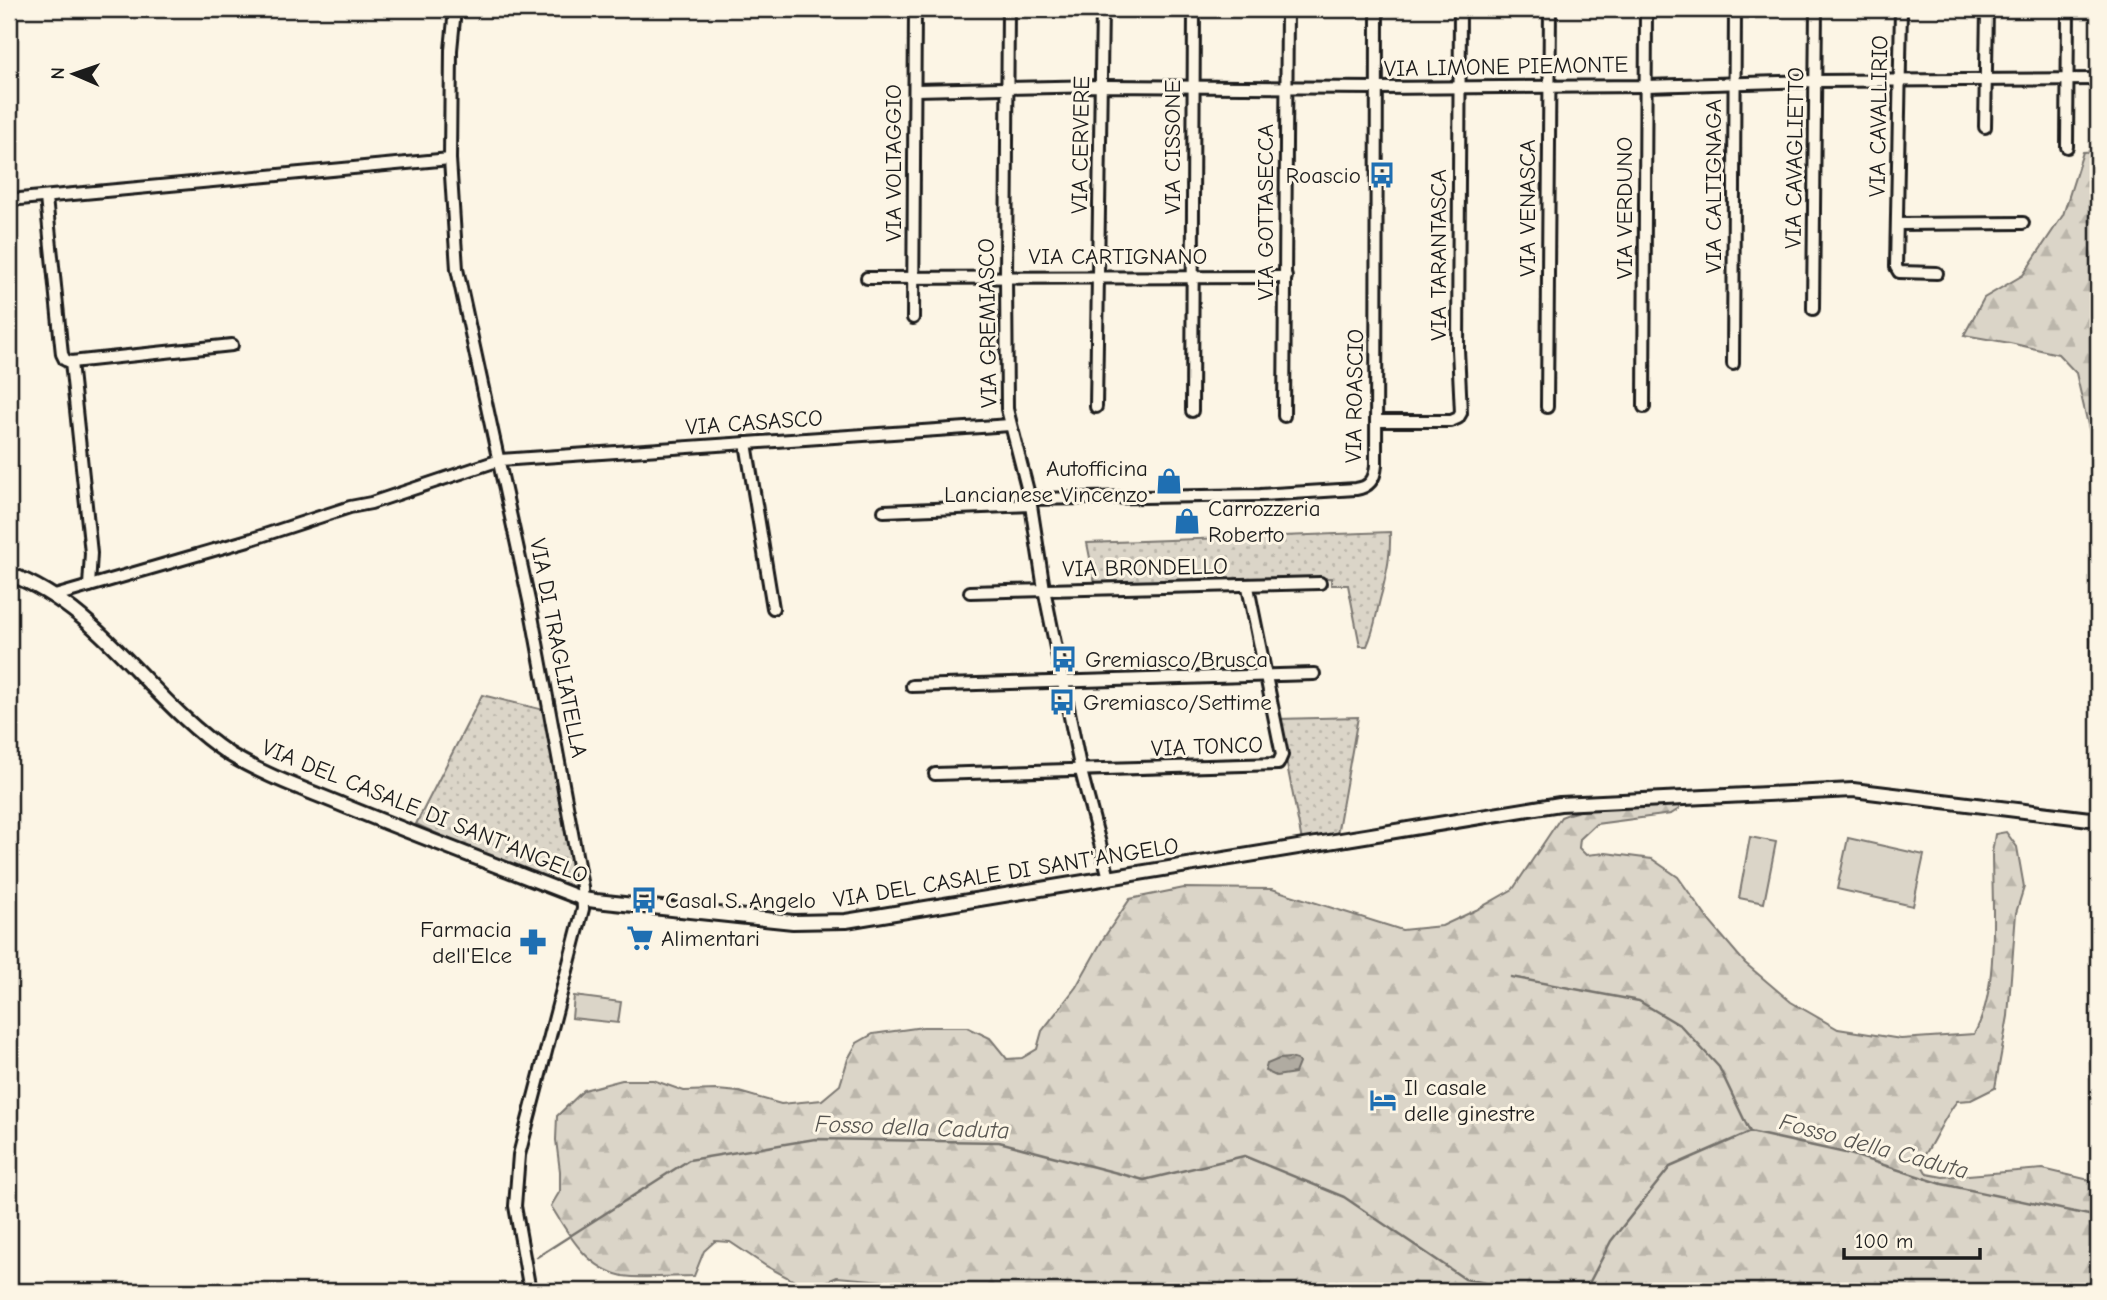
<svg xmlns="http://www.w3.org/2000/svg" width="2107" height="1300" font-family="'Comic Neue',sans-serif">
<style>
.grass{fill:url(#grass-dots);stroke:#7c7872;stroke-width:2}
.forest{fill:url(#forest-firs);stroke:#7c7872;stroke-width:2}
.pitch{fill:#dbd5c8;stroke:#7c7872;stroke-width:2}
.water{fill:url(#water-ripples);stroke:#75726c;stroke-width:2}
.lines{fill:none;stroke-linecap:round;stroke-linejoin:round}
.stream{stroke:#75726c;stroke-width:2.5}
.minor-casing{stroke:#1c1c1c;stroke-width:16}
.major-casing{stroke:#1c1c1c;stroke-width:18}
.minor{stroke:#fcf5e5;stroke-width:10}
.major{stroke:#fcf5e5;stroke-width:12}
.labels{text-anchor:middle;stroke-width:6;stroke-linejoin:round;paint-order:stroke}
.street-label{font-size:23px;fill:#1c1c1c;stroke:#fcf5e5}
.poi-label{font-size:23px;fill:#1c1c1c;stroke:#fcf5e5;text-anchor:start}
.water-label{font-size:24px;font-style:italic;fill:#575551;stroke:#fcf5e5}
</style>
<defs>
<pattern id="grass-dots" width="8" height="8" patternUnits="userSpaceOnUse" patternTransform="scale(1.75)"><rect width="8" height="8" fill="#dbd5c8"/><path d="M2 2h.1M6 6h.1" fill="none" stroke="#bbb6ab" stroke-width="1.8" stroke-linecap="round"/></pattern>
<pattern id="forest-firs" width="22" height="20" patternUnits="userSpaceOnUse" patternTransform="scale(1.75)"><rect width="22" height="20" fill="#dbd5c8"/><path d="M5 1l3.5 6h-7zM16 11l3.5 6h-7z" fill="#bbb6ab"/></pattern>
<pattern id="water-ripples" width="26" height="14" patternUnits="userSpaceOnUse" patternTransform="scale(1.75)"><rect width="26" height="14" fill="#b0aba1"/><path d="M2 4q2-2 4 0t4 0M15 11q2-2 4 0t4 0" fill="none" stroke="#8e8a82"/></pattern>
</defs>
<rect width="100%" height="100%" fill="#fcf5e5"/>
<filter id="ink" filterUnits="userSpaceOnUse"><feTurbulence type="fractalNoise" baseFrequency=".0143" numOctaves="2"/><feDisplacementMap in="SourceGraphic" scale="14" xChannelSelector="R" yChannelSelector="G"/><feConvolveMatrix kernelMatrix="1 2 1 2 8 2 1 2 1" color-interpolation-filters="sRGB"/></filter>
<g filter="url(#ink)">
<g class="grass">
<path d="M1390,532C1391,554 1387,571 1382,592C1376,612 1376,626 1367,646H1360L1348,585H1331V578L1095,583L1087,543Z"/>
<path d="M482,695L544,710L576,876L575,885L569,888L498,862L416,824Z"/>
<path d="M1358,717L1337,835L1302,841L1278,719Z"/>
</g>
<g class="forest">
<path d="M2098,151V468L2076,373L2058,354L2010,343L1964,335L1984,298L2023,275L2063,215L2083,152Z"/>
<path d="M2098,621V703L2091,696L2090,630Z"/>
<path d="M1679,803V809L1671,814L1596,824L1580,839L1579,848L1586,855L1606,853L1652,859L1678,877L1710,922L1745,963L1791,1002L1838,1029L1901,1039L1974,1034C2000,990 1992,905 1992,853L1995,834L2006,832L2017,847L2024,887L2016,913L2008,1016L1995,1088L1971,1100L1957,1101C1942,1120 1934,1143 1920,1162L1927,1174L1943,1177L2043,1169L2098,1182V1291H932L907,1283L837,1277L809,1289L766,1266L730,1242L715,1241L704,1251L694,1276C675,1276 641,1279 623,1276C586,1268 569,1235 551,1206L560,1191V1171L556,1140L557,1116L584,1090L622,1080H653L684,1091L717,1090L739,1092L781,1104L822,1100L840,1085L848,1059L857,1043L873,1034L923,1027H967L990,1038L1007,1059L1022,1058L1037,1049L1042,1031L1076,987L1103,939L1130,899L1184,888L1272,889L1402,930L1442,926L1476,910L1513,889L1561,817C1594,803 1643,806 1679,803Z"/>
</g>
<g class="pitch">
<path d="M1750,837L1776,842L1764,903L1739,898Z"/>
<path d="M1848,838L1924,855L1913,906L1837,889Z"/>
<path d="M574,996L621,1002L618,1023L572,1018Z"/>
</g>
<path class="water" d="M1290,1058L1297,1060L1299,1063L1295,1073L1276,1076L1265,1071L1267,1064L1279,1059Z"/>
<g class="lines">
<g class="stream">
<path d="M1511,977L1639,1001L1681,1026L1719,1067L1750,1132"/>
<path d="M537,1257L689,1160L815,1139L999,1142L1144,1180L1244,1156L1344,1197L1465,1279L1526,1291"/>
<path d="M1585,1291L1611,1241L1670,1167L1750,1132L1850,1154L1942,1184L2098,1217"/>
</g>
<g class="minor-casing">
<g id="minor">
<path d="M455,9L451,50L450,159L457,269L530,605L582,887L583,909L519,1155L515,1206L530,1291"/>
<path d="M1008,9L1006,277L1007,409L1030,499L1044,589L1081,771L1109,878"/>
<path d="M1901,9L1896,267L1899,272L1937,273"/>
<path d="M915,90L1101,86L1376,88L1646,86L1815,81L2098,79"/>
<path d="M1985,127L1987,9"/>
<path d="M2067,147L2068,9"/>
<path d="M46,198L62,354L65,360L71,362L232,345"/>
<path d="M9,200L450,159"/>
<path d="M1897,224L2023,223"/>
<path d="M867,278L1286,277"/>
<path d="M1813,309L1816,9"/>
<path d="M913,318L915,9"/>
<path d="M71,362L91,553L89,586"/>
<path d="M1733,364L1735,9"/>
<path d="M1096,407L1102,9"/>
<path d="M1547,407L1550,9"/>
<path d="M1644,407L1646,9"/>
<path d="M1192,411L1194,9"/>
<path d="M1284,416L1287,9"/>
<path d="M1376,421H1451L1458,418L1461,413L1458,349L1460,9"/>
<path d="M746,443L773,608"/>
<path d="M1030,499L1260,495L1356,489C1370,487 1375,479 1376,465L1377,9"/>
<path d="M884,511L1031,505"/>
<path d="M970,592L1320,583"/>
<path d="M55,596L252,539L350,507L371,503L500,460L1010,425"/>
<path d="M912,686L1314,674"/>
<path d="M935,774L1278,764L1282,755L1248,587"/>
</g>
</g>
<g class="major-casing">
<path id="major" d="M9,574C102,608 149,701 229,754C265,776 307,790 345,806C424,838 503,868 583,899L596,901L793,922L846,921L1560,804L1853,790L2098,820"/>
</g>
<use href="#minor" class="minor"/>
<use href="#major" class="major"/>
</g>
</g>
<defs>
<g id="bus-bare" transform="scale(2.1)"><path d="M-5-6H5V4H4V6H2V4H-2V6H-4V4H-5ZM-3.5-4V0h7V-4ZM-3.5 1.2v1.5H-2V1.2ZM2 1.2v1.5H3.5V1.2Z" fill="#1f6fb2" stroke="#fcf5e5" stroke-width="2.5" paint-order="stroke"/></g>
<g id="shop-bare" transform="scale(2.1)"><path d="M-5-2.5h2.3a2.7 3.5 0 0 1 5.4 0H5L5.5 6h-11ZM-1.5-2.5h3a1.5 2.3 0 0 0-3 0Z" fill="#1f6fb2" stroke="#fcf5e5" stroke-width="2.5" paint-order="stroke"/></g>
<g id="supermarket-bare" transform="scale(2.1)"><path d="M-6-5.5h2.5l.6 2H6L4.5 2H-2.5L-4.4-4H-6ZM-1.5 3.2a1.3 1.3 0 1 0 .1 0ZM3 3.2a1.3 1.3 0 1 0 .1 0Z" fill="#1f6fb2" stroke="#fcf5e5" stroke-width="2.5" paint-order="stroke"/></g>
<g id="pharmacy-bare" transform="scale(2.1)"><path d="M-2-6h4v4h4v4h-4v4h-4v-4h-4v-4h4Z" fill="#1f6fb2" stroke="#fcf5e5" stroke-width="2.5" paint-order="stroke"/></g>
<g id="hotel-bare" transform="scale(2.1)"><path d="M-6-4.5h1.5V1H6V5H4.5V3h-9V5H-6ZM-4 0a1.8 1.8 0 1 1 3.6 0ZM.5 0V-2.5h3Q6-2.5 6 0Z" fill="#1f6fb2" stroke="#fcf5e5" stroke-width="2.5" paint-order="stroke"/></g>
</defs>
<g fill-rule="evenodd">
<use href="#bus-bare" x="1382" y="175"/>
<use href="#shop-bare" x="1169" y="481"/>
<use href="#shop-bare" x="1187" y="521"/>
<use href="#bus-bare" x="1064" y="659"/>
<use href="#bus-bare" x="1062" y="702"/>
<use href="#bus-bare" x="644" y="900"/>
<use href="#supermarket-bare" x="640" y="938"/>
<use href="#pharmacy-bare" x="533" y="942"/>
<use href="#hotel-bare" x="1383" y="1100"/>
</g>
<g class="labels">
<g class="street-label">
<text transform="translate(1506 66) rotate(-1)" y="8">VIA LIMONE PIEMONTE</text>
<text transform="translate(1878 116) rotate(-89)" y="8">VIA CAVALLIRIO</text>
<text transform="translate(1080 145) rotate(-89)" y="8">VIA CERVERE</text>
<text transform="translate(1172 147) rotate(-90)" y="8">VIA CISSONE</text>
<text transform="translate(1794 158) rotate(-89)" y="8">VIA CAVAGLIETTO</text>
<text transform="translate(893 163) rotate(-90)" y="8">VIA VOLTAGGIO</text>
<text transform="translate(1713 186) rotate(-90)" y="8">VIA CALTIGNAGA</text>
<text transform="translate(1527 208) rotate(-90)" y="8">VIA VENASCA</text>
<text transform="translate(1624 208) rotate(-90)" y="8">VIA VERDUNO</text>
<text transform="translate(1265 212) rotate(-90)" y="8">VIA GOTTASECCA</text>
<text transform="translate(1438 255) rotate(-90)" y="8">VIA TARANTASCA</text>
<text x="1118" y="264">VIA CARTIGNANO</text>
<text transform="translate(987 323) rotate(-91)" y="8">VIA GREMIASCO</text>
<text transform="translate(1354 396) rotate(-89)" y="8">VIA ROASCIO</text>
<text transform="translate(754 422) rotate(-4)" y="8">VIA CASASCO</text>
<text transform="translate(1145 567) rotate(-1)" y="8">VIA BRONDELLO</text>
<text transform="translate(559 648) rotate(79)" y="8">VIA DI TRAGLIATELLA</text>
<text transform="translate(1207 746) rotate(-2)" y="8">VIA TONCO</text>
<text transform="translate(425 811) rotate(22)" y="8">VIA DEL CASALE DI SANT'ANGELO</text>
<text transform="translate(1006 872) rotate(-9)" y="8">VIA DEL CASALE DI SANT'ANGELO</text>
</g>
<g class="poi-label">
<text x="1361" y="183" text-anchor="end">Roascio</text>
<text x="1148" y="476" text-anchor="end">Autofficina<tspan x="1148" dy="26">Lancianese Vincenzo</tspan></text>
<text x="1208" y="516">Carrozzeria<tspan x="1208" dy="26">Roberto</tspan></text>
<text x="1085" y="667">Gremiasco/Brusca</text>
<text x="1083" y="710">Gremiasco/Settime</text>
<text x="665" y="908">Casal S. Angelo</text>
<text x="512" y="937" text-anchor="end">Farmacia<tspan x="512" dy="26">dell'Elce</tspan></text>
<text x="661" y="946">Alimentari</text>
<text x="1404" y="1095">Il casale<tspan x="1404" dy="26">delle ginestre</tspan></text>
</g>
<g class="water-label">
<text transform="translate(912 1127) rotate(2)" y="8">Fosso della Caduta</text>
<text transform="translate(1874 1146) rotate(15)" y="8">Fosso della Caduta</text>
</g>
</g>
<rect width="2107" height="1300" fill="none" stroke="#fcf5e5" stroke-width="35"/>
<rect x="18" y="18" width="2072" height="1265" fill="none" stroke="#1c1c1c" stroke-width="2.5" filter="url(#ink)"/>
<g transform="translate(74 74) rotate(272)" stroke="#fcf5e5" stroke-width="5" paint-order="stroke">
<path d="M0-5L12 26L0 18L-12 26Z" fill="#1c1c1c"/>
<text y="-10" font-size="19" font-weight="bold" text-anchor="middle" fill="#1c1c1c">N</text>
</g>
<path d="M1844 1248v10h136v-10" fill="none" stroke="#1c1c1c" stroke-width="3.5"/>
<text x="1855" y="1248" font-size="21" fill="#1c1c1c" stroke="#fcf5e5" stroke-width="5" paint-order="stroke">100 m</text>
</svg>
